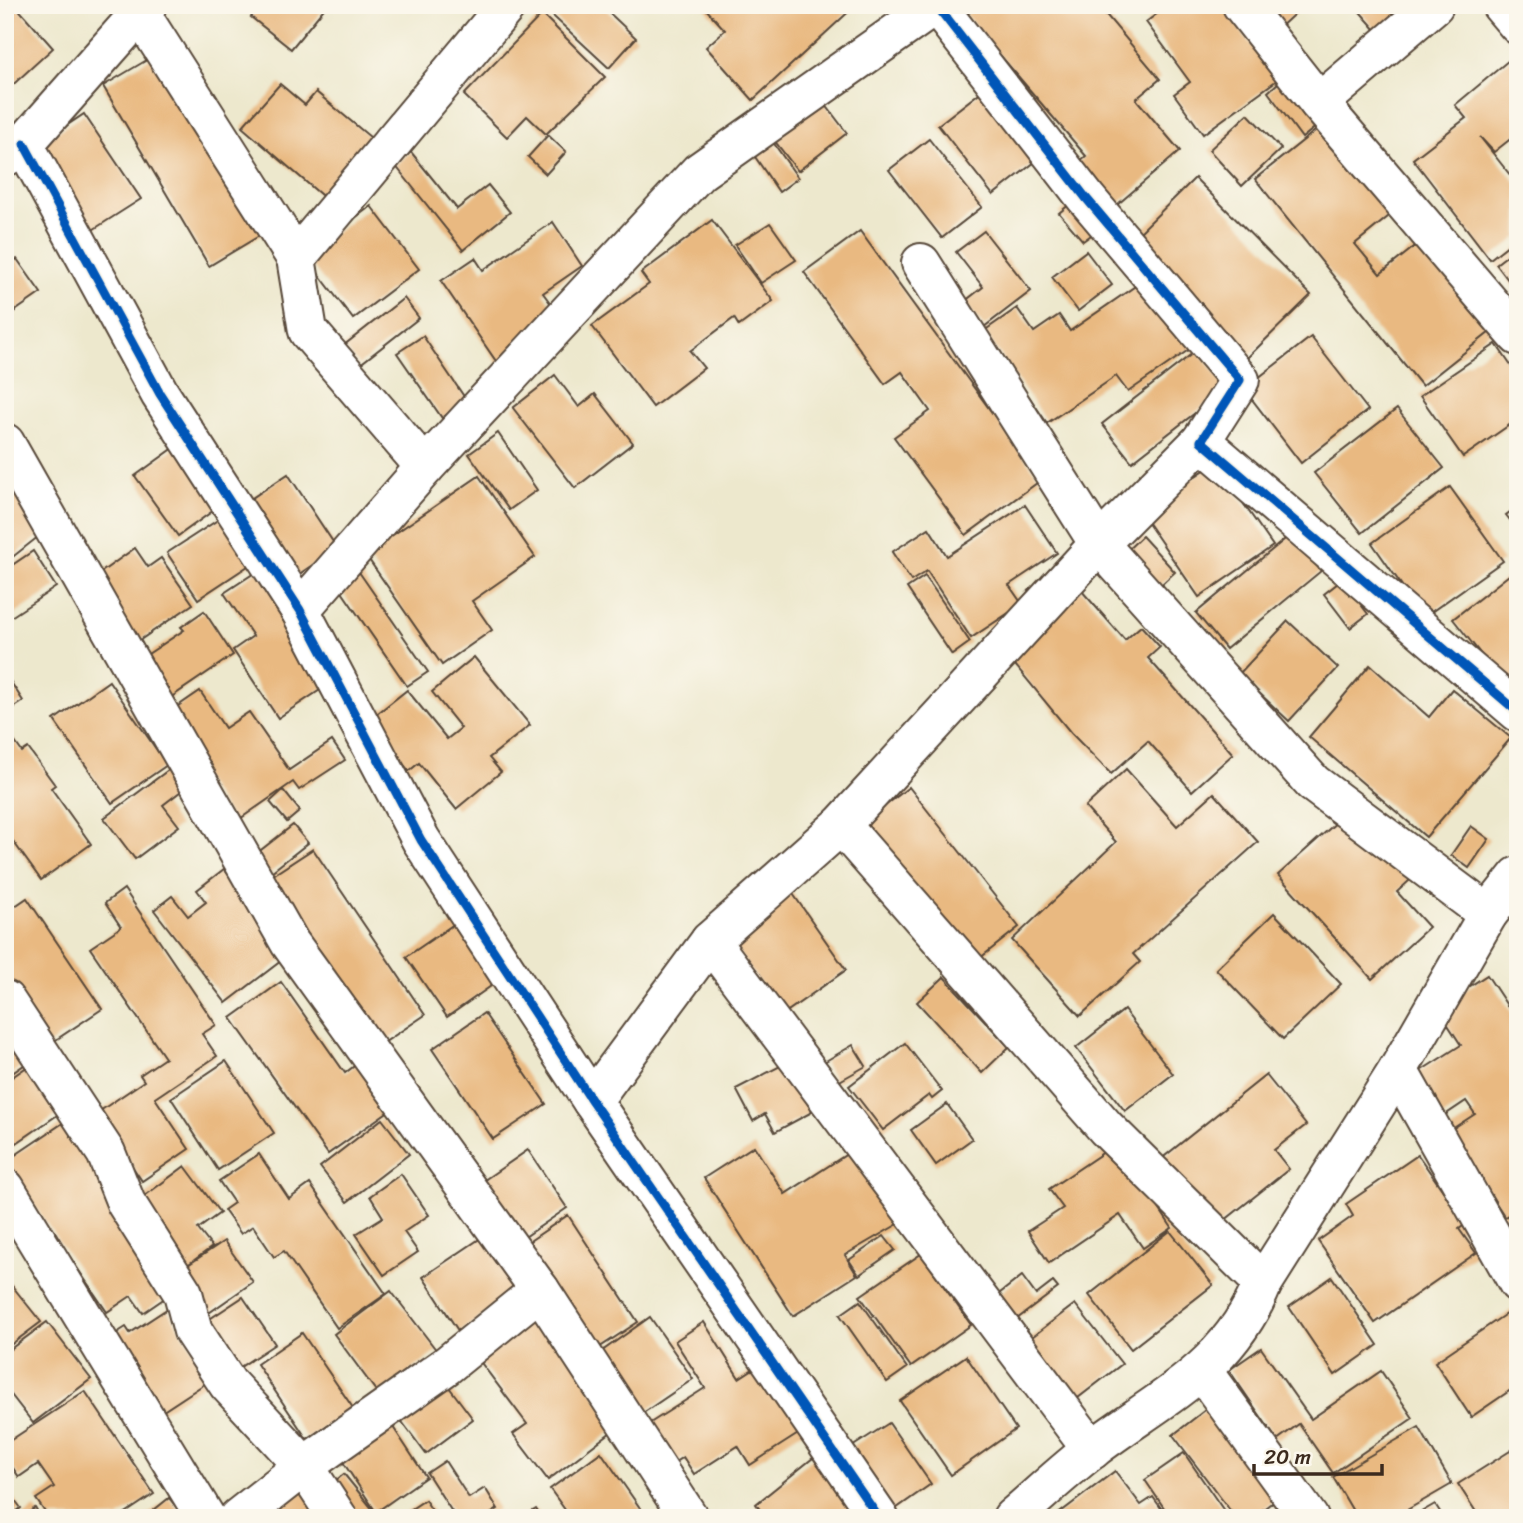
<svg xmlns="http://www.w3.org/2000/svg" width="1523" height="1523" font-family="Sriracha,sans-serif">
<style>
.building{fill:#e9b981}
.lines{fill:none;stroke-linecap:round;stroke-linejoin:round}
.minor-casing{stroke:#564638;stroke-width:42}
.minor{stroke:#fff;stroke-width:38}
.cycleway-casing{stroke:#fbf7ec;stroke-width:13}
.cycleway{stroke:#0057b8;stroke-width:9}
</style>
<rect width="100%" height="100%" fill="#fbf7ec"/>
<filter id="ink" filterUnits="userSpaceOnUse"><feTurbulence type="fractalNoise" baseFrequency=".0143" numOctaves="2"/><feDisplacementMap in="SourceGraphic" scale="14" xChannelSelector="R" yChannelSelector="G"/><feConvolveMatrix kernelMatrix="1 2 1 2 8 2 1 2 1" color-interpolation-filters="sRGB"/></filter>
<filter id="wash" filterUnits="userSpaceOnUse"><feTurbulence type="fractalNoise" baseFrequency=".00686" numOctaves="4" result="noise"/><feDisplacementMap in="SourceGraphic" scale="28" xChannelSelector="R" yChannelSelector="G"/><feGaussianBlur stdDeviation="1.57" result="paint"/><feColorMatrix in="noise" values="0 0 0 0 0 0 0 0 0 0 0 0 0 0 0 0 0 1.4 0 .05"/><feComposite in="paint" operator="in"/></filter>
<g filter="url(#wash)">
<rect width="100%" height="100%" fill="#ede8cd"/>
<g id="blocks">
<g class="building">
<path d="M5,5H15L53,48L5,92Z"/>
<path d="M261,5H327L291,49L251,17Z"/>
<path d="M541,5H601L636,38L609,68Z"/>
<path d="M708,5H856L753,100L706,47L725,30L705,8Z"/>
<path d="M978,5H1098L1160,79L1136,99L1180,151L1111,210L1073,167L1086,156L966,15Z"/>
<path d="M1169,5H1222L1277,80L1203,134L1174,94L1190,82L1146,22Z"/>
<path d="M1257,5H1304L1278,29Z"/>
<path d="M1354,5H1420L1383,38Z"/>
<path d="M542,14L605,77L546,134L527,116L507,137L464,95Z"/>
<path d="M157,54L264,233L209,266L103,86Z"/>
<path d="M1515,55L1518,58V133L1494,152L1480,137L1518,185V237L1490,259L1413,159L1466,118L1455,105Z"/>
<path d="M1287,75L1323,121L1302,138L1268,92Z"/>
<path d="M280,84L305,105L316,92L376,142L327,200L242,127Z"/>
<path d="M991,84L1045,154L993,195L938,125Z"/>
<path d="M816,92L847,133L798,171L767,131Z"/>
<path d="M84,114L141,199L91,231L35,147Z"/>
<path d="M1248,114L1281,149L1242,186L1209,150Z"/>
<path d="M1330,119L1400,207L1355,244L1380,274L1428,236L1500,324L1422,386L1255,179Z"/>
<path d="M548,135L566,152L546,174L528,157Z"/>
<path d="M768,135L798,178L779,192L749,148Z"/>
<path d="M929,139L982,207L942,238L889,170Z"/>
<path d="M411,152L457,209L488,185L510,212L463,250L395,165Z"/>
<path d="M1195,178L1311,295L1246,359L1130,242Z"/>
<path d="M1075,200L1098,230L1083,241L1059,213Z"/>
<path d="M371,206L419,269L353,319L305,256Z"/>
<path d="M712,220L773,301L739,326L734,318L690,351L704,368L653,407L592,326L649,284L641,273Z"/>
<path d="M553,222L582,266L543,293L562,319L498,364L441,281L475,258L483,270Z"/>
<path d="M770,223L796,260L761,283L735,245Z"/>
<path d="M860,231L1041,480L966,535L894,437L930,411L902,372L885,384L804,272Z"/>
<path d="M984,231L1031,291L984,327L964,302L983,287L956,252Z"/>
<path d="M1518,247V293L1496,264Z"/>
<path d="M1086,251L1112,285L1078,311L1052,277Z"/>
<path d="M17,259L41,293L5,318V267Z"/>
<path d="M1150,276L1197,344L1128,392L1116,376L1047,423L984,331L1017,308L1034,332L1059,315L1070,331Z"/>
<path d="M404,298L419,318L359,365L343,346Z"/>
<path d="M423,336L467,401L442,418L397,353Z"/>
<path d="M1311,337L1368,410L1301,463L1244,389Z"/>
<path d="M1496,344L1518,376V419L1463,457L1420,396Z"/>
<path d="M1197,350L1227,388L1132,462L1102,424Z"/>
<path d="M555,375L579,407L595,394L633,443L575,488L513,408Z"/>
<path d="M1397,409L1444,468L1362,533L1314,473Z"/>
<path d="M498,433L537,490L509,510L469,454Z"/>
<path d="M185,440L228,500L178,536L135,476Z"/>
<path d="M1215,463L1273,546L1199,597L1141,513Z"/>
<path d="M288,474L337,548L289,581L240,506Z"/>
<path d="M479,476L535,557L472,601L492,630L442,665L365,554Z"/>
<path d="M5,482L48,529L5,563Z"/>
<path d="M1450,487L1503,561L1424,617L1372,543Z"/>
<path d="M1025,505L1057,553L1009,585L1022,604L971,638L927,571L911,581L892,552L929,528L947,556Z"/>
<path d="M1518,506V530L1506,515Z"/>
<path d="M224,516L254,562L198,599L167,553Z"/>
<path d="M1290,535L1321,571L1226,649L1196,613Z"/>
<path d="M1142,536L1175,572L1151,594L1118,559Z"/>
<path d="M135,548L148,567L161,558L193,604L137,642L93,578Z"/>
<path d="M33,551L56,587L5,621V570Z"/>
<path d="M1518,568V701L1453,619Z"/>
<path d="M259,570L332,682L278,718L233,650L253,636L224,593Z"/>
<path d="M359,572L428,672L407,686L338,586Z"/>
<path d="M925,576L970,642L952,655L907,588Z"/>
<path d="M1342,580L1368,614L1350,628L1324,594Z"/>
<path d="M1081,590L1125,640L1141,626L1160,647L1148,658L1233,754L1192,791L1148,741L1111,774L1071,733L1007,655Z"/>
<path d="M204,611L233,655L164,702L136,662L184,630L181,627Z"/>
<path d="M1288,621L1338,668L1289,721L1239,674Z"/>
<path d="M474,657L530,725L489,758L501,772L456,809L419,763L409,771L368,721L407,690L447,739L461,728L432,692Z"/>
<path d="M1370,665L1429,717L1452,689L1511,738L1426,837L1309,737Z"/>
<path d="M5,673L23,701L5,713Z"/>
<path d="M109,681L167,765L112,803L54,720Z"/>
<path d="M200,691L225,728L249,712L289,770L332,741L345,760L299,790L293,782L234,823L162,717Z"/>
<path d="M5,728L22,752L28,748L55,785L51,788L91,844L41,880L5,830Z"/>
<path d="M171,768L185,788L163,805L179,826L135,859L104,818Z"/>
<path d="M1126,769L1177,826L1214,793L1258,842L1133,954L1140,962L1080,1016L1012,940L1116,842L1085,807Z"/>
<path d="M909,787L1019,927L970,966L860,826Z"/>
<path d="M283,790L300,811L287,822L270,802Z"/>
<path d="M1348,812L1410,880L1397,892L1429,927L1372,979L1278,875Z"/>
<path d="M293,825L308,843L266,876L252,857Z"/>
<path d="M1471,826L1489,839L1469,868L1451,855Z"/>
<path d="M313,849L425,1015L379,1046L264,881Z"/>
<path d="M224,869L290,954L226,1003L154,910L172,896L188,916L206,902L197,890Z"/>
<path d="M124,889L216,1025L202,1034L217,1056L155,1098L189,1149L142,1181L97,1113L144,1081L140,1075L165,1058L90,948L121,927L105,903Z"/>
<path d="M791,891L846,970L782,1015L727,936Z"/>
<path d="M27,898L102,1009L45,1047L5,988V913Z"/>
<path d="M1274,913L1341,984L1283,1039L1216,969Z"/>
<path d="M460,920L501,979L447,1017L406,957Z"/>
<path d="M1487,975L1518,1022V1208L1505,1217L1449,1131L1475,1114L1466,1101L1439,1119L1411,1077L1461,1045L1437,1008Z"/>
<path d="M944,977L1009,1047L982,1073L917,1002Z"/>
<path d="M281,982L345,1073L357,1064L390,1110L328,1154L231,1018Z"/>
<path d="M1124,1010L1173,1074L1125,1111L1076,1048Z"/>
<path d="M484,1013L546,1104L493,1139L432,1049Z"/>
<path d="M5,1017L34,1058L5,1078Z"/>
<path d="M905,1043L942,1091L932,1099L929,1095L883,1130L849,1086Z"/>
<path d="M853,1045L866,1066L836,1083L824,1062Z"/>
<path d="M37,1060L69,1107L5,1151V1082Z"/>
<path d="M226,1061L274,1133L218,1170L171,1098Z"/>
<path d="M786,1063L812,1112L775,1132L765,1114L753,1121L736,1089Z"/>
<path d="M1266,1075L1306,1125L1274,1150L1289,1169L1215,1228L1160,1160Z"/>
<path d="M947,1104L972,1139L936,1165L911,1130Z"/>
<path d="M382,1119L409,1154L347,1202L320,1167Z"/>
<path d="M66,1121L178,1289L143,1313L131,1296L107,1312L5,1162Z"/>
<path d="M1116,1144L1172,1228L1143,1248L1120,1215L1049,1263L1028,1231L1063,1208L1049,1189Z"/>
<path d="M754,1146L785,1194L858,1147L905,1220L845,1255L857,1275L793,1316L704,1178Z"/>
<path d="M528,1150L567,1208L516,1243L477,1185Z"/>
<path d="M259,1154L289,1199L310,1184L386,1294L337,1328L284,1251L274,1257L253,1226L241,1234L224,1210L234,1203L219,1181Z"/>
<path d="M1418,1155L1466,1224L1459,1229L1476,1253L1375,1323L1318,1241L1353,1216L1346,1204Z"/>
<path d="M185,1166L220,1213L198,1229L212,1247L182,1269L224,1241L253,1282L203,1317L131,1206Z"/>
<path d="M401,1174L429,1215L404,1232L418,1252L384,1275L356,1234L383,1217L370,1196Z"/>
<path d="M568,1215L638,1322L591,1353L521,1247Z"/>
<path d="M1170,1231L1213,1285L1131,1349L1089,1295Z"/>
<path d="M487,1234L524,1289L459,1332L423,1277Z"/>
<path d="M884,1236L895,1250L859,1275L849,1260Z"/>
<path d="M921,1254L971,1325L911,1367L860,1296Z"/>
<path d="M1022,1276L1036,1295L1053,1282L1058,1288L1005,1328L986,1304Z"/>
<path d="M5,1277L41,1322L5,1349Z"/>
<path d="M1332,1277L1378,1345L1335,1375L1289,1307Z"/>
<path d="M391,1291L437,1351L379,1395L334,1334Z"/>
<path d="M243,1297L275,1344L228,1375L196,1328Z"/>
<path d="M860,1301L907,1368L887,1382L840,1315Z"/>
<path d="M1075,1304L1122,1364L1074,1401L1028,1340Z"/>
<path d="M542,1305L615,1429L548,1480L513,1434L527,1424L476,1356Z"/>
<path d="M1516,1307L1518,1385L1471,1417L1435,1362Z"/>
<path d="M167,1309L212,1379L151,1419L101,1343L126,1327L130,1333Z"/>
<path d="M650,1317L693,1379L640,1415L598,1354Z"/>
<path d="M47,1322L91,1379L33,1423L5,1387V1353Z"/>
<path d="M704,1322L739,1378L764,1362L806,1429L750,1465L738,1446L694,1474L683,1457L661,1471L636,1432L705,1388L675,1341Z"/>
<path d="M302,1333L353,1408L307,1439L257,1364Z"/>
<path d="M1261,1348L1311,1419L1381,1371L1413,1418L1333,1473L1299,1424L1277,1440L1229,1370Z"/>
<path d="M966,1356L1016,1429L951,1475L900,1401Z"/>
<path d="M443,1379L473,1419L426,1454L397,1415Z"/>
<path d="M85,1391L154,1494L118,1518H49L36,1499L54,1487L38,1464L19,1477L5,1456V1444Z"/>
<path d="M1213,1404L1283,1494L1252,1518H1236L1173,1435Z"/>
<path d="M389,1421L426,1477L376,1512L339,1456Z"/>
<path d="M889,1423L931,1484L887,1515L844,1452Z"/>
<path d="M1419,1427L1452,1484L1393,1518H1357L1333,1477Z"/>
<path d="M1518,1446V1518H1480L1458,1484Z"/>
<path d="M601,1452L647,1518H571L550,1489Z"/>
<path d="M1184,1453L1229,1518H1171L1145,1480Z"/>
<path d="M813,1458L860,1518H766L756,1504Z"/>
<path d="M445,1461L469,1498L485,1488L498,1509L484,1518H456L427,1473Z"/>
<path d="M1115,1471L1141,1505L1153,1497L1168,1518H1053Z"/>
<path d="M344,1474L374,1511L366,1518H355L330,1485Z"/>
<path d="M306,1483L333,1518H260Z"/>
<path d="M5,1487L21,1508L8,1518H5Z"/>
<path d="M169,1498L185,1518H144Z"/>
<path d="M425,1500L437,1518H398Z"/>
<path d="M1285,1504L1294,1518H1265Z"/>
<path d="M1435,1504L1444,1518H1411Z"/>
<path d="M35,1508L41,1518H21Z"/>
<path d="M536,1509L542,1518H521Z"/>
</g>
</g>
</g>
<g filter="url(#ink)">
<use href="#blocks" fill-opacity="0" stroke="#564638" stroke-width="2"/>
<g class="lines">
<g class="minor-casing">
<g id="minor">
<path d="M936,5L1086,198L1240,380L1201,441L1518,712"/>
<path d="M1242,5L1319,103L1518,336"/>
<path d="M1501,5L1518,25"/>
<path d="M140,13L296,258L308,331L425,467"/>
<path d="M1319,103L1434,5"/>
<path d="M24,144L160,394L300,610L421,840L592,1101L879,1518"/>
<path d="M5,157L24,144L147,5"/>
<path d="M296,258L507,5"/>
<path d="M921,263L1099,544L1313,783L1488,914"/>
<path d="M5,443L290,943L540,1290L689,1518"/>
<path d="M300,610L425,467L699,172L936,5"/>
<path d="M841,825L1106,1128L1263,1283"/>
<path d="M710,941L1092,1450"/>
<path d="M5,1000L106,1153L126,1203L183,1293L193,1331L228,1384L304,1466L338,1518"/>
<path d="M1398,1070L1518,1283"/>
<path d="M592,1101L710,941L841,825L1099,544L1201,441"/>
<path d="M5,1188L206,1518"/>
<path d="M1203,1372L1309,1518"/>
<path d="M238,1518L304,1466L446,1366L540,1290"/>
<path d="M1012,1518C1039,1495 1065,1470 1094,1448C1163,1396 1228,1369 1263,1283L1398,1070L1488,914L1518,876"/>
</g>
</g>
<use href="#minor" class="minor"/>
<g class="cycleway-casing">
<g id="cycleway">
<path d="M936,5L1086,198L1240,380L1201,441L1518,712"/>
<path d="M24,144L160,394L300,610L421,840L592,1101L879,1518"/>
</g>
</g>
<use href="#cycleway" class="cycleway"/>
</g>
</g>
<rect width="1523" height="1523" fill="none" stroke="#fbf7ec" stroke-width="28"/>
<path d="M1254 1464v10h128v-10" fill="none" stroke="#3b2a1e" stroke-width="3.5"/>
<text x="1264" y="1464" font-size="21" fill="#3b2a1e" stroke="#fbf7ec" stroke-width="5" paint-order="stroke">20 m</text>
</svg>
